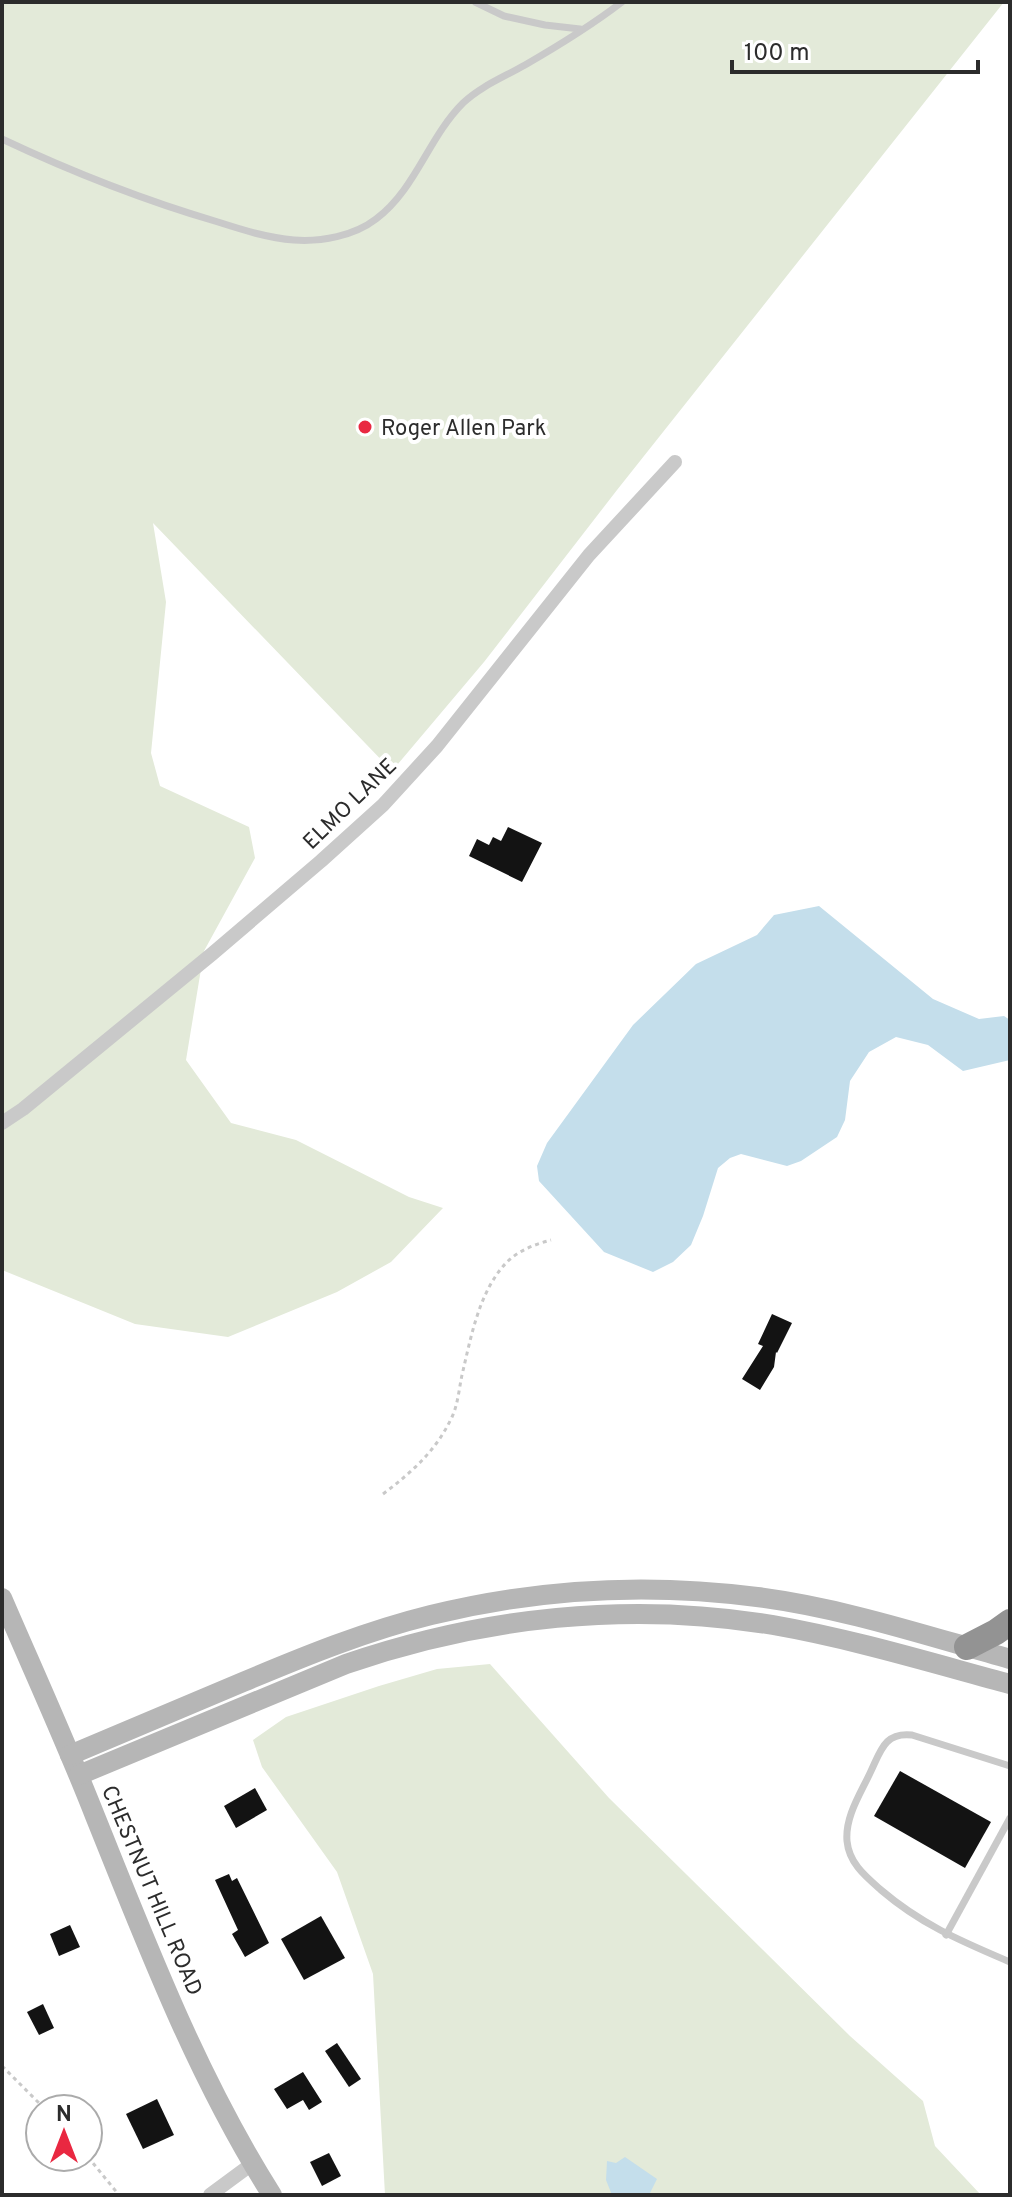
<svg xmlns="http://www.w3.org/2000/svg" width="1012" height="2197" font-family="Overpass,sans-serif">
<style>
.green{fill:#e3ead9}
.water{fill:#c4deeb}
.building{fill:#131313}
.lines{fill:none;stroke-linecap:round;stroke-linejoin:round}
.path{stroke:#c9c9c9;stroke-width:3;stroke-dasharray:4 4;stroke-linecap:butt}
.lane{stroke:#c9c9c9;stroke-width:7}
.street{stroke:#c9c9c9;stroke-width:14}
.secondary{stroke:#b6b6b6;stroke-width:20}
.highway{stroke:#939393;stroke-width:26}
.poi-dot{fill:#e92841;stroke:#fff;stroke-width:3}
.labels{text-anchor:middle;stroke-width:8;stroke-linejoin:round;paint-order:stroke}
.poi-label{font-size:22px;fill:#2c2c2c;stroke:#fff;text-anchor:start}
.street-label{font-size:22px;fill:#2c2c2c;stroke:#fff}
</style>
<rect width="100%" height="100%" fill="#fff"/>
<g class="green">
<path d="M2,2H1004L617,490L484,662L392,771L153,523L166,602L151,753L160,786L249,827L255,858L204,951L186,1060L231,1123L296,1140L409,1197L443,1208L391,1262L337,1292L228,1337L135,1324L2,1270Z"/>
<path d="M490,1664L609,1798L850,2036L923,2101L935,2146L981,2195H385L373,1974L337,1872L262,1767L253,1740L286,1717L379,1686L437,1669Z"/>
</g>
<g class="water">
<path d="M819,906L933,999L979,1019L1004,1016L1010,1020V1060L963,1071L928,1045L896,1037L869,1052L850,1081L845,1120L837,1137L801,1161L787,1166L741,1154L730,1158L718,1168L703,1216L691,1245L673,1262L653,1272L604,1252L539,1181L537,1166L547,1143L633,1025L696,964L757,935L774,915Z"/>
<path d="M625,2157L657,2179L649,2195H612L606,2180L607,2161L616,2163Z"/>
</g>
<g class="building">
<path d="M508,827L542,843L522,882L469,856L477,839L489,845L493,837L501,841Z"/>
<path d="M772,1314L792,1323L777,1353L776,1352L774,1367L760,1390L742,1379L763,1346L758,1344Z"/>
<path d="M900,1771L991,1822L965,1868L874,1816Z"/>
<path d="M255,1788L267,1810L236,1828L224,1806Z"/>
<path d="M229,1874L232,1881L237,1878L269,1943L245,1957L232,1934L238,1930L215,1880Z"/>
<path d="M321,1916L345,1958L304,1980L281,1939Z"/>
<path d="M70,1925L80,1947L59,1956L50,1934Z"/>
<path d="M43,2004L54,2028L39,2035L27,2012Z"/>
<path d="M337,2043L361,2079L349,2087L325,2051Z"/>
<path d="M303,2072L322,2102L309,2110L303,2100L287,2109L274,2089Z"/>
<path d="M157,2099L174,2135L143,2149L126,2114Z"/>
<path d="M329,2153L341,2176L322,2186L310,2162Z"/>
</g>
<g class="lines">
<g class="path">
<path d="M383,1494C412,1472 436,1451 452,1417C458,1404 459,1389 462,1375C471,1337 479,1291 507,1262C519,1250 536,1244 551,1240"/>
<path d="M2,2066L45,2109"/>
<path d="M88,2157L119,2195"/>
</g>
<g class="lane">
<path d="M475,2L504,16L545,25L580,29"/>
<path d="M2,139C72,172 143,200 218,222C243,230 268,238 294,240C321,242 354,236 376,219C416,189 428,138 463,103C481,86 504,77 525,65C558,46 592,25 622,2"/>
<path d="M1010,1766L912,1735C885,1732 881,1750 871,1771C861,1793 845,1816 847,1841C849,1863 865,1876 881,1890C922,1925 961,1941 1010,1962"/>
<path d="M946,1935L1010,1818"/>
</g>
<g class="street">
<path d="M2,1123L23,1109L212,954L321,861L383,805L437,746L589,555L675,462"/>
<path d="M210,2195L252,2164"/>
</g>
<g class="secondary">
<path d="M2,1598C33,1670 66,1742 95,1816C147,1945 197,2077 272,2195"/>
<path d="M70,1755C128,1731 185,1706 243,1682C305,1656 366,1631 431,1615C537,1589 649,1583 757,1597C843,1608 927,1636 1010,1659"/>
<path d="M79,1775L346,1664C483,1617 629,1601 773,1625C853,1639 932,1663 1010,1684"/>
</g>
<path class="highway" d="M967,1647L996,1632L1010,1622"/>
</g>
<circle class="poi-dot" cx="365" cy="427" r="8"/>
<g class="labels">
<g class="poi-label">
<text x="381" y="435">Roger Allen Park</text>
</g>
<g class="street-label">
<text transform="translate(349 803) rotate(-44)" y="8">ELMO LANE</text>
<text transform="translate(153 1890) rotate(67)" y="8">CHESTNUT HILL ROAD</text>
</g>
</g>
<rect width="1012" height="2197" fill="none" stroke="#2c2c2c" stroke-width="8"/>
<g transform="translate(64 2133)"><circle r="38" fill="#ffffff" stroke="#ababab" stroke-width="2"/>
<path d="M0-6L14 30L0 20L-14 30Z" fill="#e92841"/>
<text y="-12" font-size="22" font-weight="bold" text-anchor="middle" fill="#2c2c2c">N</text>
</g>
<path d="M732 60v12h246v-12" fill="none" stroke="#2c2c2c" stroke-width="4"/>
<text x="744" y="60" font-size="24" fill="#2c2c2c" stroke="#ffffff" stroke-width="6" paint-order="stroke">100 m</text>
</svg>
